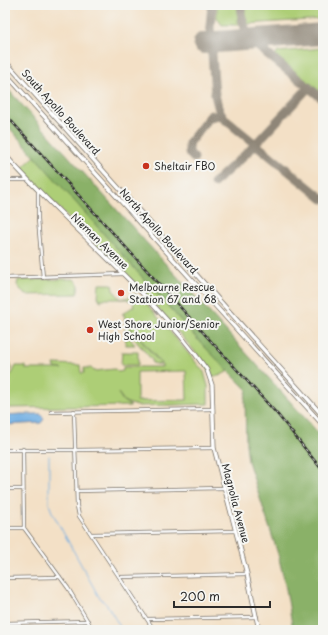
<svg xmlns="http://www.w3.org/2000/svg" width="328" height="635" font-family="'Playpen Sans',sans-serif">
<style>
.green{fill:#adce76;stroke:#6c7c50;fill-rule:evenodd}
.forest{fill:#8ab167;stroke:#5a6e49}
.water{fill:#70aee3;stroke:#4e6c87}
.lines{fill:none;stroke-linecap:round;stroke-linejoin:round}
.stream{stroke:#70aee3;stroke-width:1}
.taxiway{stroke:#8f8678;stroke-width:9}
.runway{stroke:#8f8678;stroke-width:22}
.street-casing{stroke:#716a61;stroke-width:4}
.secondary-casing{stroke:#716a61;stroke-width:5}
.street{stroke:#fff;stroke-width:2.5}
.secondary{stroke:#fff;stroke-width:3.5}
.rail-casing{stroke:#2b2b2b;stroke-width:2.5}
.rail{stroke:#f6f6f2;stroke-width:1;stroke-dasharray:3;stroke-linecap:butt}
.poi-dot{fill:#c8321e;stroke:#f6f6f2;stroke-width:1.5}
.labels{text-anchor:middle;stroke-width:4;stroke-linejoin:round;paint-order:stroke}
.street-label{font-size:10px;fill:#2b2b2b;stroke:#f6f6f2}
.poi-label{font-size:10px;fill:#2b2b2b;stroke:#f6f6f2;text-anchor:start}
</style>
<rect width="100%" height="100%" fill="#f6f6f2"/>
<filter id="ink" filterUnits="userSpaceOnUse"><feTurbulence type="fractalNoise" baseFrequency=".025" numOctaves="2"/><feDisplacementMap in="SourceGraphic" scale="8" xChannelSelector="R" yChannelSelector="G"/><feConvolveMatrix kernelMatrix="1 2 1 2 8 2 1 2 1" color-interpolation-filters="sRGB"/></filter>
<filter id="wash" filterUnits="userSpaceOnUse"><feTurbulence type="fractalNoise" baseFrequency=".012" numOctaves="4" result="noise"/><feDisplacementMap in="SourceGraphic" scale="16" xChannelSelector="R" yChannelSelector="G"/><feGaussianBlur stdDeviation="0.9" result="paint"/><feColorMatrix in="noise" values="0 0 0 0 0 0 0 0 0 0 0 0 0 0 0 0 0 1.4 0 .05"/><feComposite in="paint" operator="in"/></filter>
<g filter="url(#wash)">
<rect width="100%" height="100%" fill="#f3e0c6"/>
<g class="green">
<path d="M217,5H238V25H222L217,18Z"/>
<path d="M244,5H323V19L246,24L244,21Z"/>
<path d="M323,48V95L275,55L278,52Z"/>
<path d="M35,156L199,341L229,371L219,376H212L203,361L140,288L20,170Z"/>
<path d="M74,279L79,285L77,294L25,295L17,285L18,280Z"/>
<path d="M99,284H112L113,290L121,299L130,297L136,293V295L129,301L128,299H101V302L98,297Z"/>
<path d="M139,298L146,303L204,372L208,386V404L137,406L125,402L118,393L123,401L131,406L5,408V376L12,374L16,366H26V369H62L55,368L54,364L80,365L81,373H84V368H91L94,371L115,369L118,372L123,371V367H162V364L125,321L124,314H122L134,306L133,303ZM186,371L187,400L137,401V372Z"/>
<path d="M125,322L161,364V365L152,363V360L130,334L128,336L135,345H126Z"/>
<path d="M122,352H138V365H121Z"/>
<path d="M5,360L11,365V371L5,373Z"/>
</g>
<path class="forest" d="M5,86L323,438V630H293L286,589L278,554L248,461L246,444L245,399L247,390L199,341L5,123Z"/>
<path class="water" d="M21,414H41L44,419L41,423L5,425V415Z"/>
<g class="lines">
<path class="stream" d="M49,456V504L52,512L99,597L107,605L122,630"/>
<g class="taxiway">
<path d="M212,5L210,26L215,95L219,110L225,119"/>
<path d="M242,5L241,13L244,25L250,40L323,99"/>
<path d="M208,119L215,116L222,117L323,199"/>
<path d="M194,158L189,153V143L211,115"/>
<path d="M214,183L249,151L309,87"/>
</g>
<path class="runway" d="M204,43L323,34"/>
</g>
</g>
<g filter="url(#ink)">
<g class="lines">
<g class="street-casing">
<g id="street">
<path d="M5,180H27"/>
<path d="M38,192V219L43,278"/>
<path d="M5,278L123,274"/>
<path d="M74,411L77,506L79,516L154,630"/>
<path d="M51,412L213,409"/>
<path d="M23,449L24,528L68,588L93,630"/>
<path d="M5,450H75L214,448"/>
<path d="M5,489H23"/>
<path d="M76,491L224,488"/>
<path d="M5,528H24"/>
<path d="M92,534L235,531"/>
<path d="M121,577L247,574"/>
<path d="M5,578L60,577"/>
<path d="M148,619L257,617"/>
<path d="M5,623L88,621"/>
</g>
</g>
<g class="secondary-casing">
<g id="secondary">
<path d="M5,61L323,416"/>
<path d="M5,73L323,425"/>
<path d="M5,155C70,228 151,291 207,370L212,385L214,448L247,574L259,630"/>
</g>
</g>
<use href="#street" class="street"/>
<use href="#secondary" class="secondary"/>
<g class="rail-casing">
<path id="rail" d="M5,114L278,415L323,471"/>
</g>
<use href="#rail" class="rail"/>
</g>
</g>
<g class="poi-dot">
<circle cx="146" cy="166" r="4"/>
<circle cx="121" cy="293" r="4"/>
<circle cx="90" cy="330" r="4"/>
</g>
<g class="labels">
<g class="street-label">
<text transform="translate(61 112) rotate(48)" y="4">South Apollo Boulevard</text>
<text transform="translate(159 231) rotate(48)" y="4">North Apollo Boulevard</text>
<text transform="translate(100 241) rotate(44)" y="4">Nieman Avenue</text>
<text transform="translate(236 503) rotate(75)" y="4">Magnolia Avenue</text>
</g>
<g class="poi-label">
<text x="154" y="170">Sheltair FBO</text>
<text x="129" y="291">Melbourne Rescue<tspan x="129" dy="12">Station 67 and 68</tspan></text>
<text x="98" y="328">West Shore Junior/Senior<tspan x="98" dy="12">High School</tspan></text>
</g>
</g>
<rect width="328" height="635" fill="none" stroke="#f6f6f2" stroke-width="20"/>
<path d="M174 601v6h96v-6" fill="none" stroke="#2b2b2b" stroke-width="2"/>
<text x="180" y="601" font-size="12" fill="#2b2b2b" stroke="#f6f6f2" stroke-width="3" paint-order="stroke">200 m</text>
</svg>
